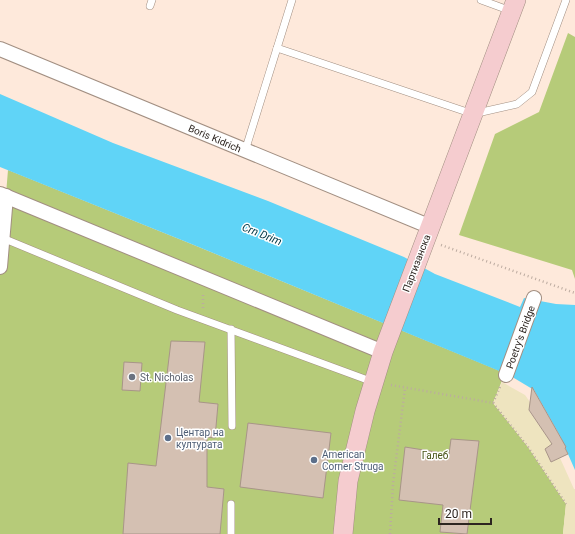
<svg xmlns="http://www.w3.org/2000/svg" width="575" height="534" font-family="Roboto,sans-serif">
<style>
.green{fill:#b6cb79}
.sand{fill:#eee4bf}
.water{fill:#60d4f7}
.building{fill:#d4c0b2;stroke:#a89588}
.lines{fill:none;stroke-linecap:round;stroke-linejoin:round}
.lane-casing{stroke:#a28f82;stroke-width:8}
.street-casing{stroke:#a28f82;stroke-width:16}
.secondary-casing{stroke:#a28f82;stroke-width:20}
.path{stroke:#bcaba0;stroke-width:2.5;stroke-dasharray:1 3;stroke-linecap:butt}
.lane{stroke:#fff;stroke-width:7}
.street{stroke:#fff;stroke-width:14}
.secondary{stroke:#f5cccf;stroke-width:19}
.worship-dot{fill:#6b7280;stroke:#fff;stroke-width:1.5}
.service-dot{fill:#5c6f8a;stroke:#fff;stroke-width:1.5}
.labels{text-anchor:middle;stroke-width:3;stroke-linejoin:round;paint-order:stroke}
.street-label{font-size:10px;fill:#2d2520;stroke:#fff}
.worship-label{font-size:10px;fill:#5b616d;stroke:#fff;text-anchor:start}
.service-label{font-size:10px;fill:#4e5e75;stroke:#fff;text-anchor:start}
.park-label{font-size:10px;fill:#485517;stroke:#fff}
.water-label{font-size:11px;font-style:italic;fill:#003846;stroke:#fff}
</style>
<rect width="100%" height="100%" fill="#fee9db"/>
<g class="green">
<path d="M568,33L575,37V279L572,270L459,235L495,134L539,112Z"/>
<path d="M8,170L189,243L505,373L493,403L528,447L566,504L563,534H0V267Z"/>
</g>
<path class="sand" d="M502,382L525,395L530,402L529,411L552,444L545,449L551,462L560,458L574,489H575V534H563L566,504L528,447L493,403Z"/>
<path class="water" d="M0,94L113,143L268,201L404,257L435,274L520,307L524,298L556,304L575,305V470L560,436L534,390L509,375L189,243L0,167Z"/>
<g class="building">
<path d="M171,341L205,342L199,402L218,404L215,438L207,437V487L224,489L220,534H123L128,463L156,466Z"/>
<path d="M124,362L142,363L140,391L122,390Z"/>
<path d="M532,387L566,447L565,448L568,454L551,462L545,449L552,444L529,410Z"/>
<path d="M248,423L331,433L323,498L240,487Z"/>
<path d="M451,439L479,441L467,534L440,532L443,505L399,500L405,447L449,454Z"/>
</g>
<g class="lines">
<g class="lane-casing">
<g id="lane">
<path d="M481,0L511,11"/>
<path d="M150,6L152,0"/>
<path d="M277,48L473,114L517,104L532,92L566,0"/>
<path d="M245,151L292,0"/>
<path d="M0,237L177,310L373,382"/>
<path d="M231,329L232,426"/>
<path d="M231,504V534"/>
</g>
</g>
<g class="street-casing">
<g id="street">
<path d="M0,49L431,227"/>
<path d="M0,194L383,352"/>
<path d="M0,267L6,196"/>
<path d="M506,375L534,298"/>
</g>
</g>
<g class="secondary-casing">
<path id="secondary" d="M343,534L348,481L365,411L383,352L516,0"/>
</g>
<g class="path">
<path d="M441,245L575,293"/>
<path d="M203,308V295"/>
<path d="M391,385L493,403L500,387"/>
<path d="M493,403L528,447L566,504"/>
<path d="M390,534L393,484L405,388"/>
</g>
<use href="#lane" class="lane"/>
<use href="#street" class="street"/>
<use href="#secondary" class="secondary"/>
</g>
<circle class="worship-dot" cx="132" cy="377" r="4"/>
<g class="service-dot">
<circle cx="168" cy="438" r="4"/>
<circle cx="314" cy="460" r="4"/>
</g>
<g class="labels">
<g class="street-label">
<text transform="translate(215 138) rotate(23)" y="4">Boris Kidrich</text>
<text transform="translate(416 263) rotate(-69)" y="4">Партизанска</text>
<text transform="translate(520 337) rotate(-70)" y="4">Poetry's Bridge</text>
</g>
<g class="worship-label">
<text x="140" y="381">St. Nicholas</text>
</g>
<g class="service-label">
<text x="176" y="436">Центар на<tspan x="176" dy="12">културата</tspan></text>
<text x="322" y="458">American<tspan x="322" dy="12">Corner Struga</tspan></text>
</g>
<g class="park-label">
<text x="435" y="459">Галеб</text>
</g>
<g class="water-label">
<text transform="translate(262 234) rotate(22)" y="4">Crn Drim</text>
</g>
</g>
<path d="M439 518v6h52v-6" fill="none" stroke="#2d2520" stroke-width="2"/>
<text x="445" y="518" font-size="12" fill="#2d2520" stroke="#ffffff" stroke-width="3" paint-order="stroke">20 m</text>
</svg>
